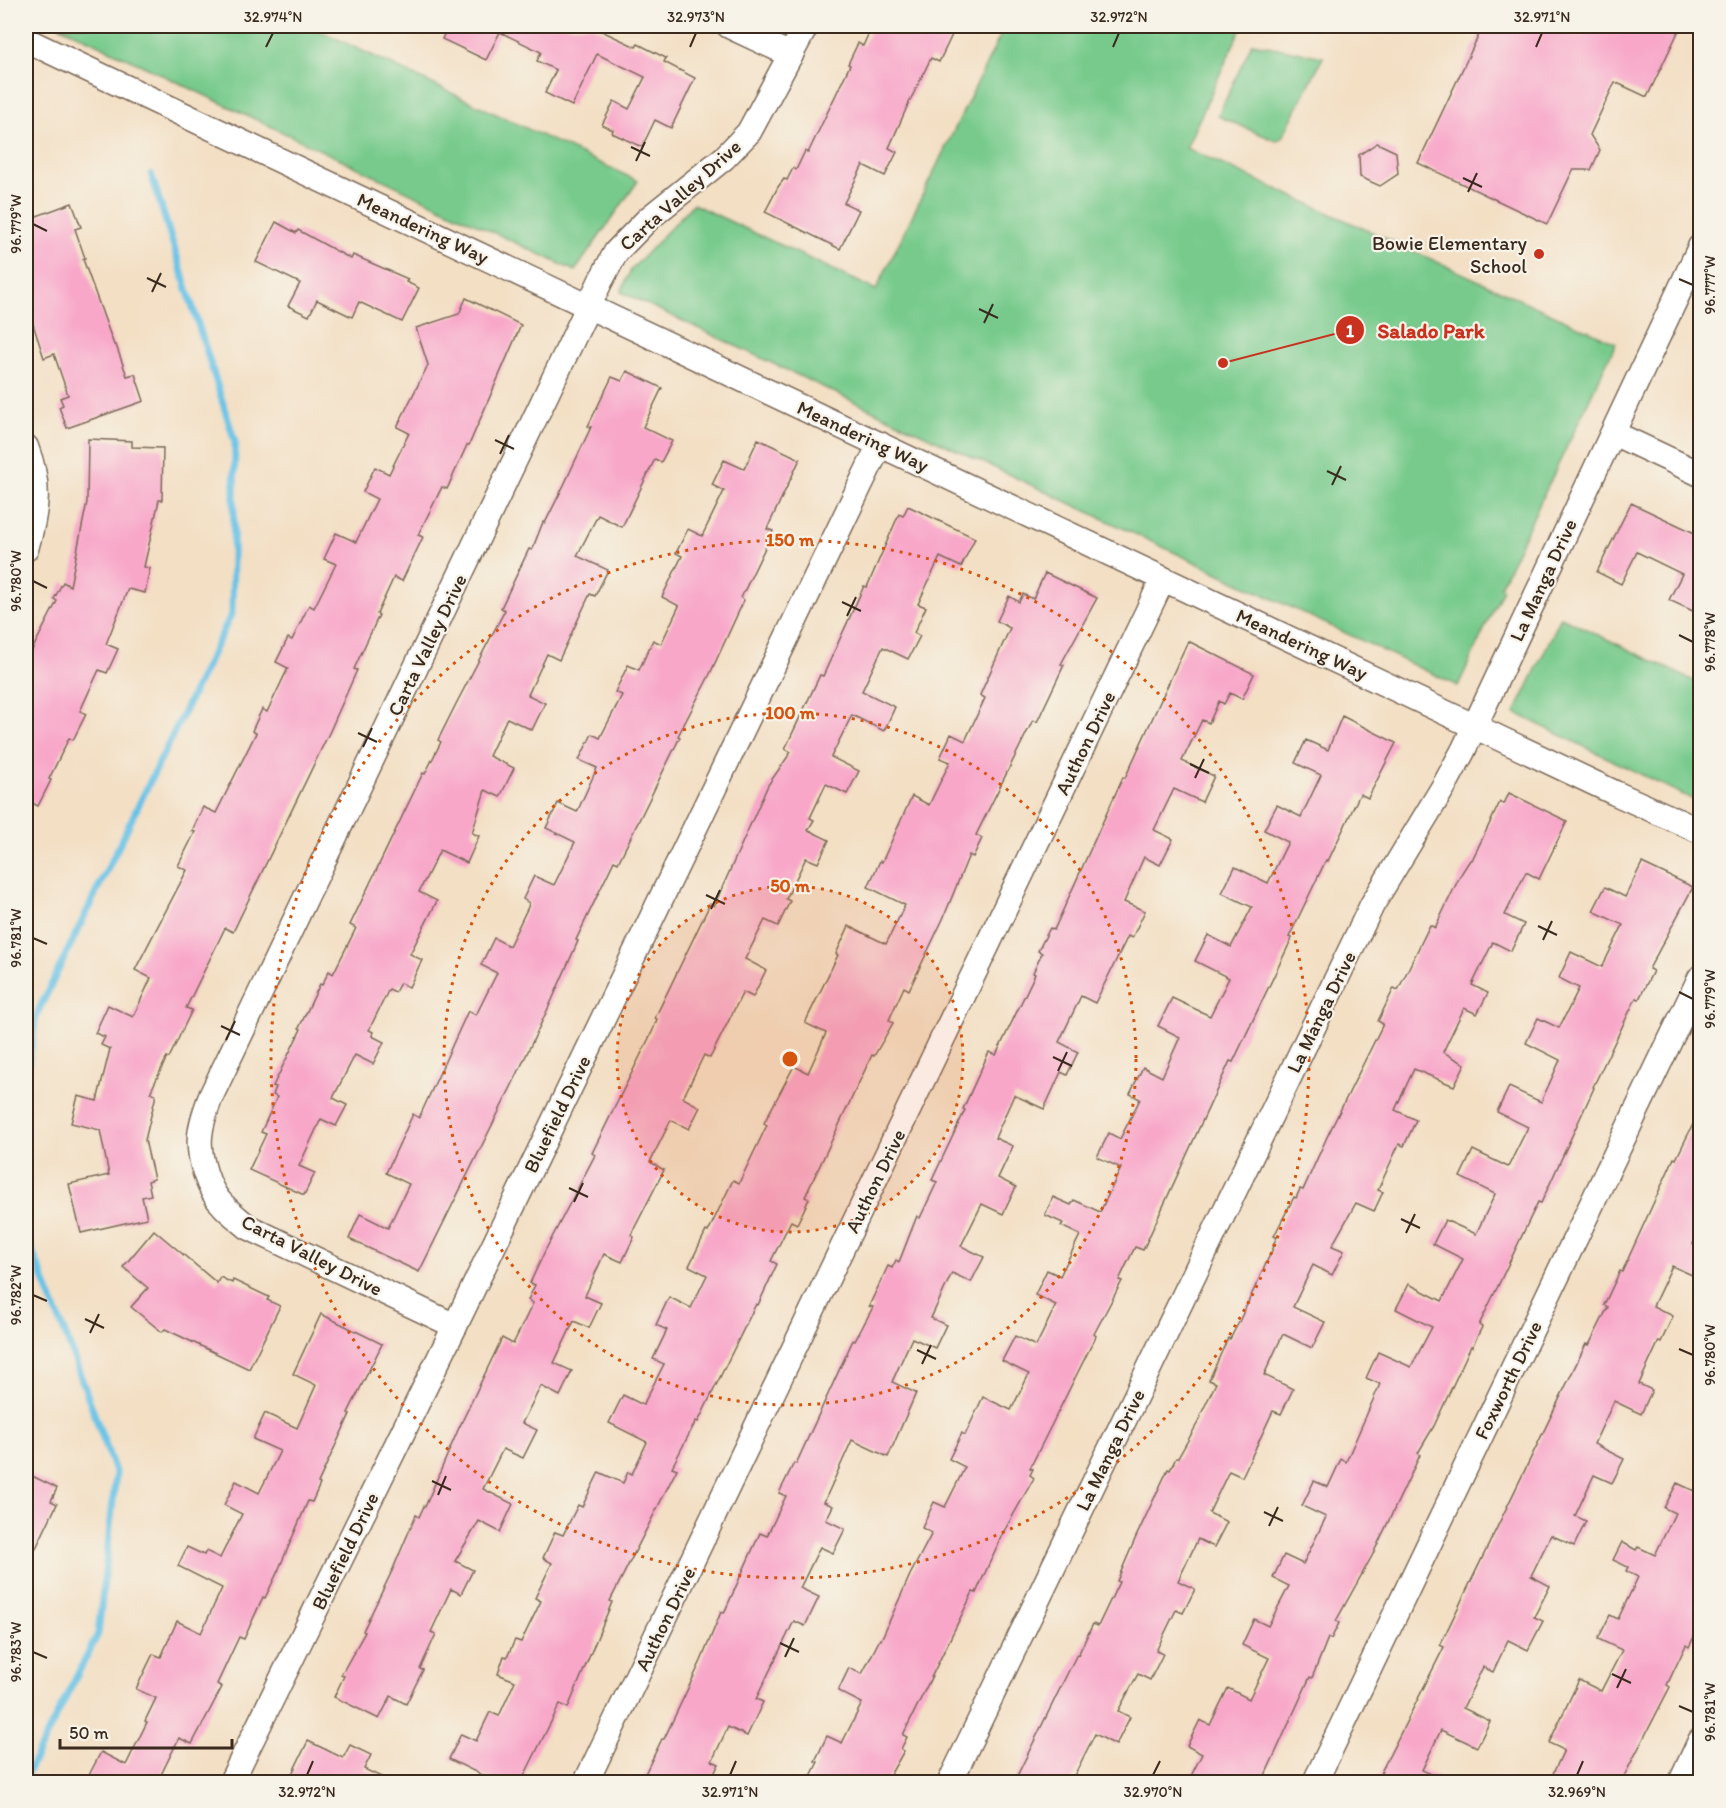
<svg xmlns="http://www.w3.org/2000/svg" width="1726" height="1808" font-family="Itim,sans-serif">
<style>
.green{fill:#77ca8c;stroke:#597a55;stroke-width:1.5}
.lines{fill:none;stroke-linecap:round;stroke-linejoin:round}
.stream{stroke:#68c2e6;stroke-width:7}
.building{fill:#f8a7c9}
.minor-casing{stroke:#7b6958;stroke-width:27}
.minor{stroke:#fff;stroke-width:24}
.ticks{fill:none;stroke:#3b2a1e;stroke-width:2}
.ring{fill:none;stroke:#d7540e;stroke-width:3;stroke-dasharray:3 6}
.poi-dot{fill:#c8321e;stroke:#f7f3e8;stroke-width:2}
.labels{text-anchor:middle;stroke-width:4.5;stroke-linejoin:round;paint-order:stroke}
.street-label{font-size:20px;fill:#3b2a1e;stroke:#f7f3e8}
.poi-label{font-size:20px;fill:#3b2a1e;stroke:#f7f3e8;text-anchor:end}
.centre{fill:#d7540e;stroke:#f7f3e8;stroke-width:3}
.ring-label{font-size:18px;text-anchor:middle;font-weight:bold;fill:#d7540e;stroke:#f7f3e8;stroke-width:4.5;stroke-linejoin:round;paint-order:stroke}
.leader{fill:none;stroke:#c8321e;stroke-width:2}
.callout-dot{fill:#c8321e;stroke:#f7f3e8;stroke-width:2}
.mark-label{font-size:18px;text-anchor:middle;font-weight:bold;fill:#fff}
.callout-label{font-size:21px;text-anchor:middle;font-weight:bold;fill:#c8321e;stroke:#f7f3e8;stroke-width:4.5;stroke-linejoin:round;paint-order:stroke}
.neatline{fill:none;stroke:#3b2a1e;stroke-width:2}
.ticks-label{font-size:15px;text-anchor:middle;fill:#3b2a1e}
</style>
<rect width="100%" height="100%" fill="#f7f3e8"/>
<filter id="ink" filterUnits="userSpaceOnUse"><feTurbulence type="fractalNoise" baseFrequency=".0167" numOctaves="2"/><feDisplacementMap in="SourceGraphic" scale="12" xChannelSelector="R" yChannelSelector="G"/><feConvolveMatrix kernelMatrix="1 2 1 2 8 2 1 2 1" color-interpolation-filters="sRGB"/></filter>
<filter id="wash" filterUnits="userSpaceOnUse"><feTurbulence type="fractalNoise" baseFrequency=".008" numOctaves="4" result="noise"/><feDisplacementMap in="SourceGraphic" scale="24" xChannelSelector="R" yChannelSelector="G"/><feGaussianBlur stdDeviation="1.35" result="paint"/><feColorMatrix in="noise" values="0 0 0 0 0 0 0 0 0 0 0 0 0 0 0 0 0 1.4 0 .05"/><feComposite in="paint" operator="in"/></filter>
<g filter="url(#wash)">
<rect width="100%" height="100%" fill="#f3dfc4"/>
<g class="green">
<path d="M59,26H310L638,181L575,271Z"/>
<path d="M1005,26H1242L1186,148L1616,343L1500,587L1503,589L1458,686L621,292L631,270L693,204L876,290Z"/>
<path d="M1252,43L1323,57L1282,138L1276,141L1218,116Z"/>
<path d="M1561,617L1700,684V803L1515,713Z"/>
</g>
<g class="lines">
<g class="stream">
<path d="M26,1076L36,1016L232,613L235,442L151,174"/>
<path d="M26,1235L66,1336L116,1474L98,1634L26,1776"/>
</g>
</g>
<g id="blocks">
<g class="building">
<path d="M448,26H591L636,47L638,44L666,58L664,62L695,78L671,128L655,120L642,147L612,133L613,130L602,125L614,101L629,109L645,77L597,54L572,106L545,93L556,70L537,61L541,52L500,32L486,60L442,39Z"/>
<path d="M872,26H931L952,35L939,62L931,58L907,107L889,148L897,152L885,176L863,165L844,203L859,210L840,249L765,212L778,187L784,179L787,180L793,168L796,170L805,151L808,153L850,65L848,64L858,43L863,46Z"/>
<path d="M1483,26H1681L1647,97L1615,82L1590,135L1600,150L1591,170H1573L1547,224L1418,163Z"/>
<path d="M1377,143L1396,152L1398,174L1380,186L1360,177L1359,155Z"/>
<path d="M72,203L81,227L75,229L85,258L83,259L114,345H116L127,376L135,374L144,401L67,428L59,407L63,405L60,398L68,395L54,354L44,358L31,318L29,319L26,309V220Z"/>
<path d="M276,222L296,233L298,230L351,259L353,255L408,279L406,282L419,288L402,322L359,302L352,317L317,300L309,316L288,306L300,283L256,262Z"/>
<path d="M466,298L521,325L469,445H467L447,489L442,487L418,535L423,537L402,581L394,577L377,614L379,615L354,669L357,670L330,731L233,932L225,928L186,1008L192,1010L169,1058L167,1057L150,1093L156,1095L145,1140L154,1179L148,1181L151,1195L142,1197L147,1218L81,1233L69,1184L109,1175L100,1130L71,1123L78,1096L97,1101L110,1049L101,1045L105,1037L95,1033L108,1005L133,1017L151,978L135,970L187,870L178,866L195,832L192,831L203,807L216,813L256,733L252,731L262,709L267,712L288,668L276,662L288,638L292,640L309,605L314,608L336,564L324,559L336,533L356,542L377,499L363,492L375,467L389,474L409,433L397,427L428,365L416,328L459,314Z"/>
<path d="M627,371L662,388L643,427L672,441L661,462L655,459L622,527L598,515L577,556L608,570L595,596L590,594L559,660L547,654L528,695L545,703L532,730L507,718L489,756L514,768L500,797L485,790L472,833L479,836L467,863L440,850L419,892L437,901L410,954L422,960L409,987L400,983L395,992L389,989L369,1030L373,1032L372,1036L384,1042L373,1064L355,1055L333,1098L347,1105L336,1126L321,1119L299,1166L315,1173L304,1195L249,1170L266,1134L261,1132L277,1097L273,1095L276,1087L273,1086L301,1029L299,1028L320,984L322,985L329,971L333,974L356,928L350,925L423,773L425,774L441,742L438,740L456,704L505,610L501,608L529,549L532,550L543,522L545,523L564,485L591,427L588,426L612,377L622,381Z"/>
<path d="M88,439L132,441V447L163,448L162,500H159L144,567L150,568L145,593L128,589L106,644L118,649L107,673L99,670L80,711L86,714L73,740L69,738L49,779L51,780L38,806L26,800V662L57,601L54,599L63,582L70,586L87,502Z"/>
<path d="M758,439L800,459L767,529L773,531L741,598L744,600L709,676L678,736L680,737L618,863L614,861L576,940L578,941L552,1000L515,1079L419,1272L349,1239L360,1214L388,1228L409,1184L386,1173L413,1114L419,1118L468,1011L476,1015L497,973L481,965L494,938L509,946L528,907L529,903L523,899L534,876L554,885L575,842L546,828L558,803L577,812L597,768L579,760L592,734L600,738L622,695L615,692L628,665L639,670L653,640L661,644L679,606L662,597L682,556L676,553L688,529L702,536L724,491L712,485L724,460L744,469Z"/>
<path d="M1631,503L1701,536V601L1695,612L1669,600L1682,574L1637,552L1621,584L1597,572Z"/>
<path d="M908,506L975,538L961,567L940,557L918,604L926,607L914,633L920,636L908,659L883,647L862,691L895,707L884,731L852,715L831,757L859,771L847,794L826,784L810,818L814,820L808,830L829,840L818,863L806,858L786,899L790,901L778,926L765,920L745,959L766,970L753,997L743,992L710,1058L704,1055L683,1098L700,1107L689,1129L671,1120L650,1162L664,1170L631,1235L634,1237L622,1262L604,1254L585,1296L601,1303L589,1328L574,1321L554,1363L572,1371L560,1396L541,1386L522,1423L537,1430L523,1458L503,1449L483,1489L513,1504L500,1532L479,1521L455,1561L473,1570L461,1594L451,1589L431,1632L436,1634L420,1669L423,1670L406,1704L391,1696L379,1719L334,1697L344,1676L341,1675L365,1632L363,1631L393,1569L416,1515L419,1517L424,1506L425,1507L458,1430L502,1338L513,1344L533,1303L528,1300L535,1285L530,1283L545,1251L595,1155L592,1153L653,1030L657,1019L655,1018L710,904L714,906L768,785L791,752L785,749L820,675L823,676L864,586L867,587L899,514L903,516Z"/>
<path d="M1045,573L1097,598L1061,664L1064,665L1037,722L1033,720L976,835L982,838L973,857L969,855L943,919L909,990L904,987L889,1020L893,1023L874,1056L872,1055L805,1197L809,1199L797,1224L791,1221L771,1261L777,1264L758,1305L756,1304L698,1422L696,1421L672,1467L677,1469L610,1601L612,1602L568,1708L560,1704L521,1782H496L449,1759L461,1734L476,1741L490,1712L499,1716L515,1681L498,1674L504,1656L507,1657L515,1640L521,1642L541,1601L535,1598L552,1563L543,1558L555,1532L563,1535L578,1505L582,1507L599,1472L623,1483L628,1472L632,1474L647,1442L609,1423L623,1395L643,1405L664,1364L653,1359L667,1330L656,1325L669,1297L691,1308L707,1275L689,1266L706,1231L708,1232L733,1180L739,1183L767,1125L764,1123L794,1066L808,1073L826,1033L805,1023L838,955L836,954L849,926L886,944L905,905L868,887L880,861L882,862L912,796L929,805L950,762L940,758L951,734L965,741L985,698L980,695L1010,628L997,621L1009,596L1019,602L1023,594L1033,599Z"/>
<path d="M1188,641L1254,674L1242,699L1230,693L1224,704L1219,701L1209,723L1202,720L1182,761L1214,776L1202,802L1174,789L1154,830L1173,839L1160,865L1144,857L1124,902L1145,911L1132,938L1128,936L1095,1003L1081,996L1059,1042L1078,1052L1067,1075L1061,1072L1044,1109L1014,1095L995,1138L1013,1146L998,1178L1016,1187L1003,1214L982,1204L961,1246L984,1257L971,1282L952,1273L931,1318L946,1325L935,1348L912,1338L892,1382L916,1393L888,1457L852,1440L824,1502L833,1506L826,1520L845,1529L833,1553L820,1547L800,1588L819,1597L805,1626L794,1621L756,1699L763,1702L747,1736L728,1727L712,1761L719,1764L710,1782H641L662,1739H664L701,1661L721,1612L724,1613L760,1533L767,1536L786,1496L779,1493L794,1463L796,1464L853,1340L855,1341L873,1307L869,1306L888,1266L892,1268L896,1260L899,1262L917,1216L920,1218L937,1182L932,1180L965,1110L963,1109L989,1052L996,1055L1035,974L1033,973L1042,953L1038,951L1050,928L1054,930L1123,777L1125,778Z"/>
<path d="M1342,716L1396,743L1368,798L1360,794L1328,861L1326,860L1289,937L1292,938L1233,1062L1230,1061L1143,1250L1135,1247L1119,1280L1122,1281L1094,1334L1096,1336L1030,1468L1033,1469L1030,1475L1034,1478L1002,1535L976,1593L973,1592L903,1735L907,1737L901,1749L904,1751L886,1782H808L818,1762L815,1761L827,1736L842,1743L862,1703L838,1691L849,1668L862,1674L880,1639L881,1640L910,1575L932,1533L922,1528L934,1502L945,1507L965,1467L949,1459L962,1433L965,1435L983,1397L1011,1410L1029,1374L1002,1361L1015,1336L1036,1346L1056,1305L1035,1295L1047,1270L1060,1276L1080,1235L1061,1226L1063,1223L1045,1215L1053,1197L1071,1205L1074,1200L1100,1212L1121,1168L1097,1157L1109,1133L1120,1139L1140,1099L1130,1094L1143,1067L1162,1077L1180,1037L1158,1026L1172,998L1210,1016L1229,978L1195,961L1208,935L1231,947L1252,907L1222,893L1235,867L1268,883L1288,842L1264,830L1277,805L1301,817L1321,775L1295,763L1306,740L1328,750Z"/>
<path d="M1509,793L1567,821L1539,879L1526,872L1505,915L1524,924L1511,951L1493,942L1472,985L1488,993L1477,1014L1464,1008L1443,1052L1465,1064L1454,1086L1414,1069L1395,1110L1416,1120L1404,1146L1399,1144L1378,1190L1383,1192L1374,1211L1356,1203L1332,1246L1344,1251L1332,1275L1313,1265L1293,1307L1325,1322L1312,1348L1283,1334L1264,1375L1293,1389L1281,1414L1273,1411L1242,1477L1229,1471L1209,1513L1227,1522L1214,1547L1198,1539L1178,1581L1195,1589L1183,1613L1176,1610L1156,1651L1163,1654L1150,1680L1138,1674L1118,1711L1130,1717L1116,1745L1095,1734L1071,1782H1014L1077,1654L1078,1655L1093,1624L1098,1626L1119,1582L1117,1581L1136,1537L1168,1469L1170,1470L1176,1458H1178L1201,1417L1200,1416L1216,1383L1209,1380L1228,1338L1230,1339L1238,1324L1274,1246L1273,1245L1277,1237L1274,1236L1294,1197L1296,1198L1300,1189L1303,1190L1327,1137L1383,1024L1378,1021L1394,988L1398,990L1430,925L1435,928L1461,874L1470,860H1472L1500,802L1504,804Z"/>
<path d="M1642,863L1693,887L1649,969L1653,971L1639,999L1636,998L1593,1087L1594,1088L1541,1203L1538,1202L1497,1288L1479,1325L1482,1327L1472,1347L1471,1346L1434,1426L1418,1453L1420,1455L1372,1556L1336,1621L1339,1623L1331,1639L1328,1638L1312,1678L1310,1677L1262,1782H1188L1202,1754L1187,1746L1200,1720L1210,1725L1228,1688L1249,1699L1269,1658L1242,1645L1254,1619L1268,1626L1289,1586L1273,1578L1284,1555L1303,1564L1326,1517L1302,1506L1314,1481L1328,1487L1341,1459L1346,1462L1380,1384L1366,1378L1378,1352L1411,1367L1432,1327L1396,1309L1409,1284L1442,1301L1463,1259L1433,1244L1445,1220L1476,1234L1495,1194L1460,1177L1473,1150L1508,1167L1528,1127L1497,1112L1509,1087L1541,1102L1560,1060L1526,1043L1538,1018L1559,1028L1579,988L1559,978L1571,952L1602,967L1623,925L1593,911L1605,887L1625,897Z"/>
<path d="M1701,1108V1227L1693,1244L1701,1247V1279L1672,1266L1653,1306L1673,1316L1661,1342L1659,1341L1639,1384L1652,1390L1641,1414L1614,1401L1594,1444L1624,1459L1612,1483L1594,1475L1575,1516L1586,1521L1574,1546L1551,1535L1531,1576L1550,1586L1534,1617L1543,1621L1528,1650L1508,1640L1493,1672L1483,1667L1463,1708L1490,1721L1477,1747L1441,1730L1422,1770L1449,1782H1376L1444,1647L1440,1645L1586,1344L1589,1345L1608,1307L1604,1305L1620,1271L1622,1272L1674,1158L1676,1159Z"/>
<path d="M154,1230L217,1283L220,1277L232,1283L233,1280L269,1297L267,1300L280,1306L249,1369L165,1329L162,1332L131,1307L148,1288L123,1267Z"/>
<path d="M321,1314L382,1344L348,1413L350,1414L318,1483L320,1484L312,1502L308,1501L278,1571L265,1598L263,1597L244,1639L239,1637L217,1684L222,1687L192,1744L179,1738L158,1781L160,1782H100L88,1777L101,1752L126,1765L147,1722L145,1721L156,1698L136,1689L153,1654L161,1657L177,1621L201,1633L222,1588L178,1566L187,1547L204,1555L206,1551L220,1558L242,1514L224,1505L236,1481L259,1493L280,1451L253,1439L265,1413L297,1428L316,1385L293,1374Z"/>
<path d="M26,1473L57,1488L51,1501L57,1504L26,1569Z"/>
<path d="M1677,1483L1701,1494V1623L1689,1647L1686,1645L1667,1685L1670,1687L1621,1782H1549L1564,1750L1549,1743L1579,1680L1601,1691L1622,1650L1598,1639L1610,1615L1618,1619L1638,1577L1626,1571L1628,1567L1613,1560L1622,1542L1636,1550L1638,1547L1655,1555L1675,1513L1664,1508Z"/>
<path d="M308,1741L343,1758L350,1745L371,1755L364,1769L392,1782H288Z"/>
</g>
</g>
</g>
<g filter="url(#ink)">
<use href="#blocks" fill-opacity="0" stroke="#7b6958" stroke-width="1.5"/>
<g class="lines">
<g class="minor-casing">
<g id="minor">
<path d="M729,26L791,55"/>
<path d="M26,40L1615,793L1700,831"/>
<path d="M1613,433L1700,474"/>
<path d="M26,447C41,485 37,511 26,549"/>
<path d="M455,1326L248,1227C240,1220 230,1213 223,1205C208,1191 198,1157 200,1136C201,1123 206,1109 211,1096L601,280L616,252L648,219L724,158L749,132L806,26"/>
<path d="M231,1782L455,1326L880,444"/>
<path d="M586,1782L1163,579"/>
<path d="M950,1782L1372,905L1444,786L1463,751L1700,247"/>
<path d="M1315,1782L1700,978"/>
<path d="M1681,1782L1700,1741"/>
</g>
</g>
<use href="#minor" class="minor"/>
</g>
</g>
<path class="ticks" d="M266,47L273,33M690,47L696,33M1113,47L1119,33M1536,47L1542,33M631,147L650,156M636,161L645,142M1463,178L1482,187M1468,192L1477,173M33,224L47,231M147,278L166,287M1679,279L1693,285M152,292L161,273M979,309L998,318M984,323L993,304M495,440L514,449M500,454L509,435M1327,471L1346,480M1332,485L1341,466M33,581L47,588M842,602L861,611M847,616L856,597M1679,635L1693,642M358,733L377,742M363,747L372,728M1190,764L1209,773M1195,778L1204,759M706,895L725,904M711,909L720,890M1538,926L1557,935M33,938L47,944M1543,940L1552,921M1679,992L1693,999M221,1026L240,1035M226,1040L235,1021M1053,1057L1072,1066M1058,1071L1067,1052M569,1188L588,1197M574,1202L583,1183M1401,1219L1420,1228M1406,1233L1415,1214M33,1295L47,1301M85,1319L104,1328M90,1333L99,1314M1679,1349L1693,1355M917,1350L936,1359M922,1364L931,1345M432,1481L451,1490M438,1495L446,1476M1264,1512L1283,1521M1269,1526L1278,1507M780,1643L799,1652M33,1652L47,1658M785,1657L794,1638M1612,1674L1631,1683M1617,1688L1626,1669M1679,1706L1693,1712M307,1775L313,1761M730,1775L736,1761M1153,1775L1160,1761M1577,1775L1583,1761"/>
<circle cx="790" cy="1059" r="173" fill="#d7540e" fill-opacity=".12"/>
<g class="ring">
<circle cx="790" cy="1059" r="173"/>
<circle cx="790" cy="1059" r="346"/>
<circle cx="790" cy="1059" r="519"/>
</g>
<circle class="poi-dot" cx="1539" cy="254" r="6"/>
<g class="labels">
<g class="street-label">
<text transform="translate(680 195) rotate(-42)" y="7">Carta Valley Drive</text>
<text transform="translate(423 228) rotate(25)" y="7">Meandering Way</text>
<text transform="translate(863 436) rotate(25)" y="7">Meandering Way</text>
<text transform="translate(1543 580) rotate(-65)" y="7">La Manga Drive</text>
<text transform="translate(1302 644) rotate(25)" y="7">Meandering Way</text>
<text transform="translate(427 645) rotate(-64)" y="7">Carta Valley Drive</text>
<text transform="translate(1085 743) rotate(-64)" y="7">Authon Drive</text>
<text transform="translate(1321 1012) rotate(-64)" y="7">La Manga Drive</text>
<text transform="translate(557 1114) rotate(-64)" y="7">Bluefield Drive</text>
<text transform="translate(875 1181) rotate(-64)" y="7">Authon Drive</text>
<text transform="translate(312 1255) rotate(27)" y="7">Carta Valley Drive</text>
<text transform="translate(1508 1380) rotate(-64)" y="7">Foxworth Drive</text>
<text transform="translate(1110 1450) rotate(-64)" y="7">La Manga Drive</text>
<text transform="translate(345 1551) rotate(-64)" y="7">Bluefield Drive</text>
<text transform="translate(665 1619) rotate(-64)" y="7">Authon Drive</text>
</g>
<g class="poi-label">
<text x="1527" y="250">Bowie Elementary<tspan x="1527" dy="23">School</tspan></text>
</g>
</g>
<circle cx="790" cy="1059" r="9" class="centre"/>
<g class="ring-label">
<text x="790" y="546">150 m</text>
<text x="790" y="719">100 m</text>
<text x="790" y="892">50 m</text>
</g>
<path class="leader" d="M1223 363L1350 330"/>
<g class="callout-dot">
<circle cx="1223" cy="363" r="6"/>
<circle cx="1350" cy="330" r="15"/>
</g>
<g class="mark-label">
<text x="1350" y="337">1</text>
</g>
<g class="callout-label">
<text x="1431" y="338">Salado Park</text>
</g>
<rect width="1726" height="1808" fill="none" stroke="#f7f3e8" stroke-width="66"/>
<path d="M60 1739v9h172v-9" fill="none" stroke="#3b2a1e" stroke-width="3"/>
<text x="69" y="1739" font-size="18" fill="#3b2a1e" stroke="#f7f3e8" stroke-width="4.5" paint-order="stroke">50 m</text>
<rect x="33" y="33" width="1660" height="1742" class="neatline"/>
<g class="ticks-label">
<text x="273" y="22">32.974°N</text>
<text x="696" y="22">32.973°N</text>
<text x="1119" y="22">32.972°N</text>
<text x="1542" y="22">32.971°N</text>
<text transform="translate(16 224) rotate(-90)" y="5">96.779°W</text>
<text transform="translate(1710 285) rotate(-90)" y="5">96.777°W</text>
<text transform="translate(16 581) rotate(-90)" y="5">96.780°W</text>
<text transform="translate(1710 642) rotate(-90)" y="5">96.778°W</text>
<text transform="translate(16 938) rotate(-90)" y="5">96.781°W</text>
<text transform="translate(1710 999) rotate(-90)" y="5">96.779°W</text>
<text transform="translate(16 1295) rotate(-90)" y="5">96.782°W</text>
<text transform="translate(1710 1355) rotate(-90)" y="5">96.780°W</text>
<text transform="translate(16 1652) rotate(-90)" y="5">96.783°W</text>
<text transform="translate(1710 1712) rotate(-90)" y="5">96.781°W</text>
<text x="307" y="1797">32.972°N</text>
<text x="730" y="1797">32.971°N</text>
<text x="1153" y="1797">32.970°N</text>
<text x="1577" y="1797">32.969°N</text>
</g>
</svg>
